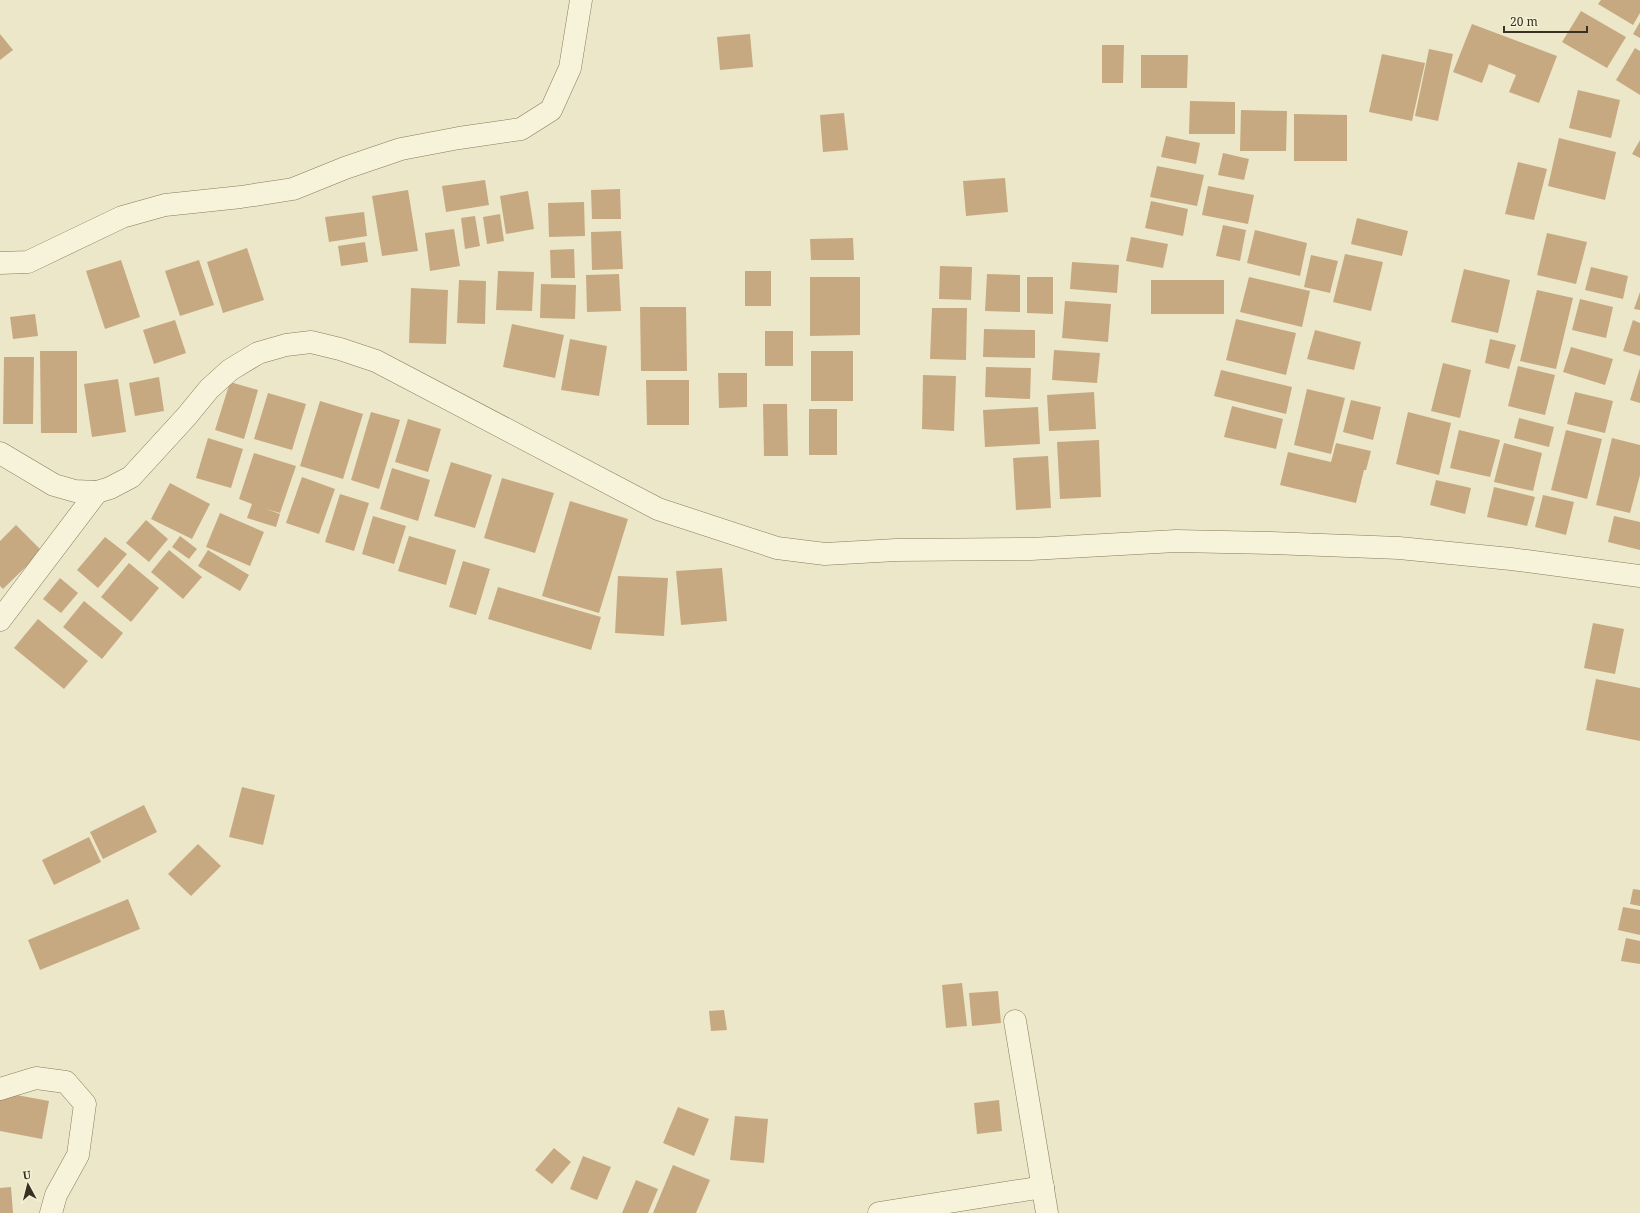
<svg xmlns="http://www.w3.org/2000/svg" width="1640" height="1213" font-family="'Noto Serif',serif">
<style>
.building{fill:#c7a981}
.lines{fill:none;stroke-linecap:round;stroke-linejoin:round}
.street-casing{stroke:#877a5e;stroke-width:23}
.street{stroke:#f7f3db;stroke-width:22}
</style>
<rect width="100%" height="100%" fill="#ece7c8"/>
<g class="building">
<path d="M1601,0H1640V13L1633,25L1598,4Z"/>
<path d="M1581,11L1626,37L1607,68L1562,42Z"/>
<path d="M1640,22V38L1633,34Z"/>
<path d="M1472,24L1557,56L1539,103L1509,92L1516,75L1489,64L1482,83L1453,72Z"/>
<path d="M0,34L13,50L0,60Z"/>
<path d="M750,34L753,67L720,70L717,37Z"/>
<path d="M1102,45H1124L1123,83H1102Z"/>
<path d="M1635,48L1640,51V95L1616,80Z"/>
<path d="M1429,49L1453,54L1438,121L1415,116Z"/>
<path d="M1382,54L1425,63L1412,121L1369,112Z"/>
<path d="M1141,55H1188L1187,88H1141Z"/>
<path d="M1578,90L1620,100L1611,138L1569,128Z"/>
<path d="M1190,101L1235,102V134H1189Z"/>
<path d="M1241,110L1287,111L1286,151H1240Z"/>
<path d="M844,113L848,150L823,152L820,115Z"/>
<path d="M1294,114L1347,115V161H1294Z"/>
<path d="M1166,136L1200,143L1196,164L1161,157Z"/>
<path d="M1559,138L1616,152L1605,200L1548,186Z"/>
<path d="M1640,140V158L1632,154Z"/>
<path d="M1223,153L1249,159L1244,180L1218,175Z"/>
<path d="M1518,162L1547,169L1534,220L1505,214Z"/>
<path d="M1157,166L1204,175L1197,206L1150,197Z"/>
<path d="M1005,178L1008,212L966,216L963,181Z"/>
<path d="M485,180L489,205L446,212L442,186Z"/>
<path d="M1208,186L1254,195L1248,224L1202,215Z"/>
<path d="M620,189L621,219H592L591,190Z"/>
<path d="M408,190L418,251L382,256L372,196Z"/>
<path d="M528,191L534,229L506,234L500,196Z"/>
<path d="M1151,201L1188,209L1183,236L1145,228Z"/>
<path d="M584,202L585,236L549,237L548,203Z"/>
<path d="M364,212L367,236L329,242L325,217Z"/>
<path d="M500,214L504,241L487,244L483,217Z"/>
<path d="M475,216L480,246L465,249L461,218Z"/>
<path d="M1357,218L1408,231L1402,256L1351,244Z"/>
<path d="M1223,225L1246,230L1240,261L1216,256Z"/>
<path d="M454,229L460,266L430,271L425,233Z"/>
<path d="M1255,230L1307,243L1300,276L1247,263Z"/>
<path d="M621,231L623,269L592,270L591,232Z"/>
<path d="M1547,233L1587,242L1576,284L1537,275Z"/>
<path d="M1131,237L1168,244L1163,268L1126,261Z"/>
<path d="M853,238L854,260H811L810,239Z"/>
<path d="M365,242L368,262L341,266L338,246Z"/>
<path d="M247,248L264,300L223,313L207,262Z"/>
<path d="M574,249L575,278H551L550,250Z"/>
<path d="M1345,254L1383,262L1371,311L1333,302Z"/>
<path d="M1311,255L1338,261L1330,293L1304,287Z"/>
<path d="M121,260L140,317L105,329L86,271Z"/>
<path d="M199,260L214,305L180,316L165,271Z"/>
<path d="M1072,262L1119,265L1117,293L1070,289Z"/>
<path d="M940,266L972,267L971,300L939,299Z"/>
<path d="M1591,267L1628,276L1623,299L1585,290Z"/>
<path d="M1464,269L1510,280L1498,333L1451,322Z"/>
<path d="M498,271L534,272L532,311L496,310Z"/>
<rect x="745" y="271" width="26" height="35"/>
<path d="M619,274L621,311L587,312L586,275Z"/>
<path d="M987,274L1020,275V312L985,311Z"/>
<path d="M810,277H860V335L810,336Z"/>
<path d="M1027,277H1053V314L1027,313Z"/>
<path d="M1249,277L1310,291L1302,327L1240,312Z"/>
<path d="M459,280L486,281L485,324L457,323Z"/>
<rect x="1151" y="280" width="73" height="34"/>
<path d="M541,284L576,285L575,319L540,318Z"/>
<path d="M411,288L448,290L446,344L409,343Z"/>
<path d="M1537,290L1573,298L1556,369L1520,361Z"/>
<path d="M1640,292V310L1634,309Z"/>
<path d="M1580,299L1613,307L1606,338L1572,330Z"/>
<path d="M1065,301L1111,304L1108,342L1062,338Z"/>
<path d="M640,307H686L687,371H641Z"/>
<path d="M932,308H967L966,360L930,359Z"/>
<path d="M35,314L38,336L13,339L10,317Z"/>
<path d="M1236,319L1296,333L1286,375L1226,360Z"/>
<path d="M175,320L186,353L154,364L143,330Z"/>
<path d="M1633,320L1640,323V356L1623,351Z"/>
<path d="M512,324L564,335L555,378L503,367Z"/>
<path d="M984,329L1035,330V358L983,357Z"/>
<path d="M1315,330L1361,342L1354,370L1307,359Z"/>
<rect x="765" y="331" width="28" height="35"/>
<path d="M570,339L607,346L599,396L561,390Z"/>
<path d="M1490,339L1516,345L1509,369L1485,363Z"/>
<path d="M1571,347L1613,359L1605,385L1563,372Z"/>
<path d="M1054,350L1100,353L1097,383L1052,380Z"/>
<path d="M40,351H77V433H41Z"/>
<rect x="811" y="351" width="42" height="50"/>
<path d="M4,357H34L33,424H3Z"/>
<path d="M1443,363L1471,370L1460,418L1431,411Z"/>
<path d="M1518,366L1555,375L1545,415L1508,406Z"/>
<path d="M986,367L1031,368L1030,399L985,397Z"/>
<path d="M1640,368V403L1630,400Z"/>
<path d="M1221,370L1292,387L1286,414L1214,396Z"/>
<path d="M718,373H747V407L719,408Z"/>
<path d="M923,375L956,376L954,431L922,429Z"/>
<path d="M159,377L164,411L135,416L129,383Z"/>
<path d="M118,379L126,432L92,437L84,384Z"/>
<path d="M646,380H689V425H647Z"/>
<path d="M230,382L258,390L244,439L215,430Z"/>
<path d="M1307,389L1345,398L1331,454L1294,445Z"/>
<path d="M1094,392L1096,429L1049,431L1047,395Z"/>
<path d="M1575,392L1613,401L1605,433L1567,424Z"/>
<path d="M268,393L306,404L292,450L254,439Z"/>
<path d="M1351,400L1381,407L1373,440L1343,432Z"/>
<path d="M320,401L363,414L343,479L300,466Z"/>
<path d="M763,404H787L788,456H764Z"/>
<path d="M1232,406L1283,419L1276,449L1224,437Z"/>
<path d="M1038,407L1040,444L985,447L983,410Z"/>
<rect x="809" y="409" width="28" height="46"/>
<path d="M371,412L400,420L379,489L351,480Z"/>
<path d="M1408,412L1451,423L1439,475L1396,464Z"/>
<path d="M1519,418L1554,427L1549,447L1514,438Z"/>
<path d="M408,419L441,429L428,472L395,462Z"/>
<path d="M1459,430L1500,440L1490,477L1450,468Z"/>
<path d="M1566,430L1602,439L1587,499L1551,490Z"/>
<path d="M208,438L243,449L231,488L196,478Z"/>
<path d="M1612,438L1640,445V475L1630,513L1596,505Z"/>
<path d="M1099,440L1101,497L1060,499L1057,442Z"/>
<path d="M1336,443L1371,451L1366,470H1364L1356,503L1280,485L1288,452L1331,462Z"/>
<path d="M1504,443L1542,453L1533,491L1494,482Z"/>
<path d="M254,453L296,466L280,513L266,509L280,514L276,527L247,518L252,504L239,499Z"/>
<path d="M1048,456L1051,508L1016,510L1013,458Z"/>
<path d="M451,462L492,475L475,528L434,516Z"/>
<path d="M392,468L430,480L418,521L380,509Z"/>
<path d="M302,477L335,489L319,534L286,523Z"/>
<path d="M502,478L554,493L535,553L484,538Z"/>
<path d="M1436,480L1471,488L1465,514L1430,505Z"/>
<path d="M170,483L210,504L192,539L151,519Z"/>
<path d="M1494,487L1535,497L1527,526L1487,517Z"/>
<path d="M340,494L369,503L354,551L325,542Z"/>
<path d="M1543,495L1574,502L1566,535L1535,527Z"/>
<path d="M570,501L628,519L599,613L542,596Z"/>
<path d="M220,513L264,532L250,566L206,547Z"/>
<path d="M373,516L406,526L394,564L362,554Z"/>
<path d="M1614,516L1640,522V550L1608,542Z"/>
<path d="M146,520L168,539L149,562L126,543Z"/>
<path d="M16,525L42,551L3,589L0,586V541Z"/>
<path d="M180,536L197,549L189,559L172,547Z"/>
<path d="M409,536L456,550L446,585L398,571Z"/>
<path d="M105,537L127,554L98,588L77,570Z"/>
<path d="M169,550L202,577L183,599L151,572Z"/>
<path d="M208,550L249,575L240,591L198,566Z"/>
<path d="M463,561L490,569L476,615L449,607Z"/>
<path d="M129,563L159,588L131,622L101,597Z"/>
<path d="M722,568L727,621L681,625L676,571Z"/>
<path d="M618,576L668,578L664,636L615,633Z"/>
<path d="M60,578L78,593L61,613L43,599Z"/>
<path d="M498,587L601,617L591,650L488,619Z"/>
<path d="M84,601L123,633L102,659L63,627Z"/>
<path d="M38,619L88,661L64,689L14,648Z"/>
<path d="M1593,623L1624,629L1615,674L1584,668Z"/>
<path d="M1596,679L1640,688V741L1586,730Z"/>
<path d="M242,787L275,795L263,845L229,837Z"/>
<path d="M144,805L157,832L103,859L90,832Z"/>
<path d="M89,837L101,862L54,885L42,860Z"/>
<path d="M198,844L221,866L191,896L168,874Z"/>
<path d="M1633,889L1640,890V906L1630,904Z"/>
<path d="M128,899L140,929L40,970L28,940Z"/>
<path d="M1623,907L1640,910V935L1618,930Z"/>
<path d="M1626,938L1640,941V964L1621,961Z"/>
<path d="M962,983L967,1026L946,1028L942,985Z"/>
<path d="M998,991L1001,1023L972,1026L969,993Z"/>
<path d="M724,1010L727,1030L711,1031L709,1011Z"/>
<path d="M0,1092L49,1101L42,1139L0,1131Z"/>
<path d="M999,1100L1002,1131L977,1134L974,1103Z"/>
<path d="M678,1107L709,1119L694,1156L663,1143Z"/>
<path d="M735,1116L768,1119L764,1163L730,1160Z"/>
<path d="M554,1148L571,1162L552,1184L535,1170Z"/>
<path d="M583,1156L611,1167L597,1200L570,1189Z"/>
<path d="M673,1165L710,1180L696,1213H653Z"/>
<path d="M636,1180L658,1189L648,1213H622Z"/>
<path d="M11,1187L13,1213H0V1188Z"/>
</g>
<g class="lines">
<g class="street-casing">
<g id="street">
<path d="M0,263L28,262L122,217L165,205L241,197L293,189L345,168L401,149L459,138L521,129L551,110L570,68L581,0"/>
<path d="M0,453L54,485L75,491L97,492L110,488L131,477L186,417L209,389L230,370L258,353L286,345L311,342L340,349L376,361L658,509L777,548L825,554L896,550L1031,549L1176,541L1272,543L1399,548L1511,559L1640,576"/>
<path d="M0,620L97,492"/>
<path d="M1015,1021L1047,1213"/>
<path d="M0,1089L36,1078L66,1082L85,1104L78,1155L56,1195L51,1213"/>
<path d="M879,1213L1043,1187"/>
</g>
</g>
<use href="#street" class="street"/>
</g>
<g transform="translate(28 1185) rotate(353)" stroke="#f4f0d7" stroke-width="3" paint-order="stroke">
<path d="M0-3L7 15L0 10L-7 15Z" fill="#383021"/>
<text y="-6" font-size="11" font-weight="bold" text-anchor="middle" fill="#383021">U</text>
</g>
<path d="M1504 26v6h83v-6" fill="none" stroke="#383021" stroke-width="2"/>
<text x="1510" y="26" font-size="12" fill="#383021" stroke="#f4f0d7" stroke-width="3" paint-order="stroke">20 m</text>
</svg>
